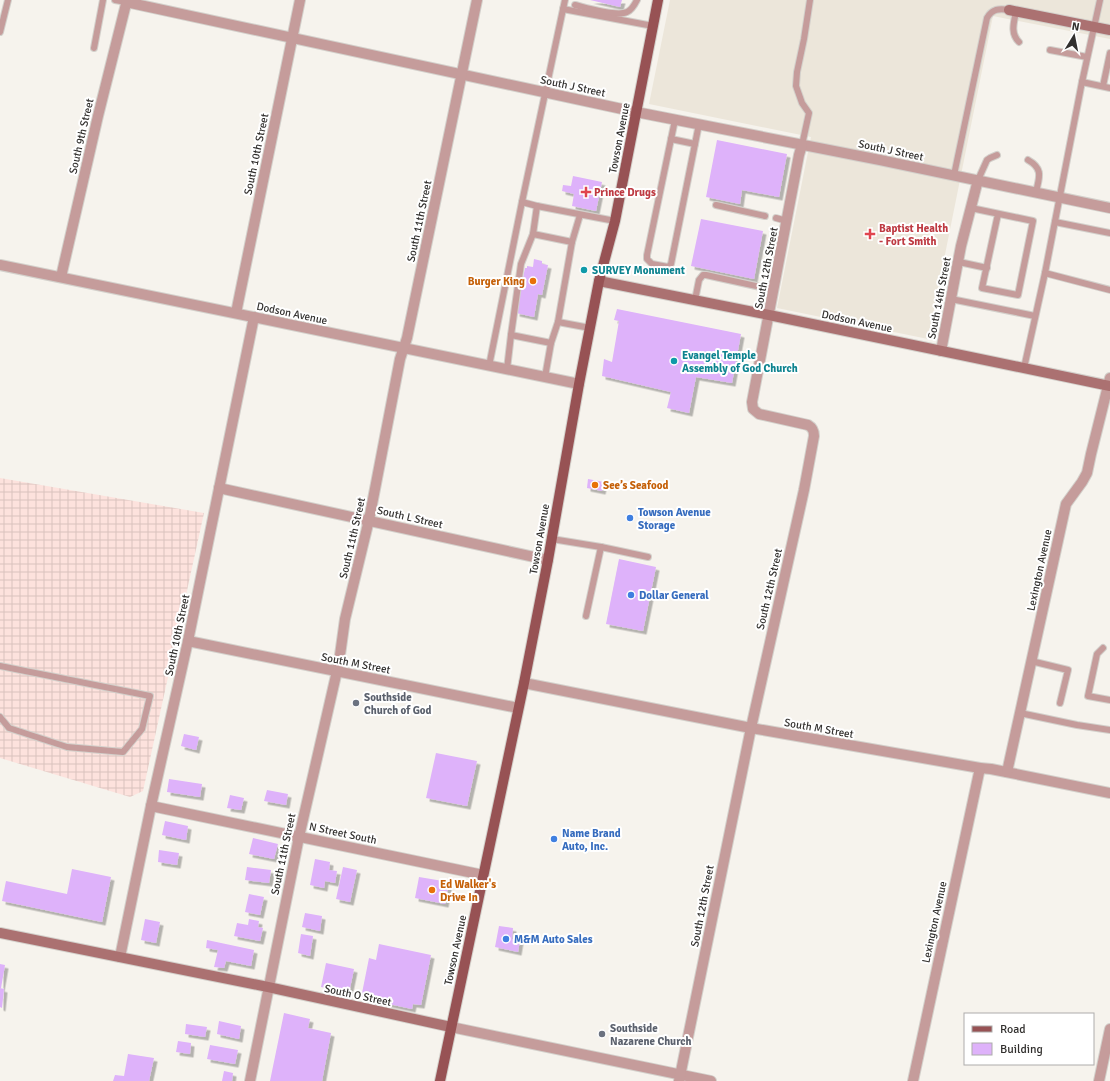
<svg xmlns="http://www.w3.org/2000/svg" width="1110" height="1081" font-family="Signika,sans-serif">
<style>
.built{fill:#ece6da}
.industrial{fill:url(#industrial-grid)}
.building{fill:#deb2fa;filter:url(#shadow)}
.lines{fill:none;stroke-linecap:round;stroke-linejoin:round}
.lane-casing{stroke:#d3d0cb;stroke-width:8}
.street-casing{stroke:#d3d0cb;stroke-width:12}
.secondary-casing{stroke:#d3d0cb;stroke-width:12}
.primary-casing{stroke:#d3d0cb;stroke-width:12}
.lane{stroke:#c59c9b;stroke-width:6}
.street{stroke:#c59c9b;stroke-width:10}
.secondary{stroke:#ab7171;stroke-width:10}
.primary{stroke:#975254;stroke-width:10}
.health-dot{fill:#e0444e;stroke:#fff;stroke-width:1.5}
.culture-dot{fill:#0f9aa8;stroke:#fff;stroke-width:1.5}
.food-dot{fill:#e8710a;stroke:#fff;stroke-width:1.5}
.shop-dot{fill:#3f7fe0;stroke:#fff;stroke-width:1.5}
.worship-dot{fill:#6b7280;stroke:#fff;stroke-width:1.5}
.labels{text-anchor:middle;stroke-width:4;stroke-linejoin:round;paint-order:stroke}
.street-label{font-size:11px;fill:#32302e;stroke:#fff}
.health-label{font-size:11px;font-weight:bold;fill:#be3a42;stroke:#fff;text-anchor:start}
.culture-label{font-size:11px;font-weight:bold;fill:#0d838f;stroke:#fff;text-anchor:start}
.food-label{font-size:11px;font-weight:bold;fill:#c56008;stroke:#fff;text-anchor:start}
.shop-label{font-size:11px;font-weight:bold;fill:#366cbe;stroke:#fff;text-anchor:start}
.worship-label{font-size:11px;font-weight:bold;fill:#5b616d;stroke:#fff;text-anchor:start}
</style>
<defs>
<pattern id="industrial-grid" width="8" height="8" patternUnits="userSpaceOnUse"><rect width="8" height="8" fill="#fde2dd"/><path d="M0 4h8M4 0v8" fill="none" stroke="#d9c2be"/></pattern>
<filter id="shadow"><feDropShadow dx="3.5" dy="3.5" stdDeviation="0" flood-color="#0004"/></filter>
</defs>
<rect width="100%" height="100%" fill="#f6f3ed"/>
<path class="built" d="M670,0H1110V39L993,16L928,339L777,308L811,137L649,104Z"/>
<path class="industrial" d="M0,478L204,513L143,791L130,797L0,758Z"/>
<g class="building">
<path d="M590,0H622L620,7Z"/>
<path d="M717,140L787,154L779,197L742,190L740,204L706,197Z"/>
<path d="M573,176L602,182L596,211L572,206L574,194L562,191L563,185L571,186Z"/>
<path d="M701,219L763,231L754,279L691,266Z"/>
<path d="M534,259L542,261V264L548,265L542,295L538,294L534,317L516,313L525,268H527V266L533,267Z"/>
<path d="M617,309L741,334L732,383L696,377L689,413L667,408L671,392L602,376L604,359L612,362L619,321L614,320Z"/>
<path d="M588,479L604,482L602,491L587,488Z"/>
<path d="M619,559L656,567L643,631L606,624Z"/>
<path d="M184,734L199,737L196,750L181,746Z"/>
<path d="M436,753L477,761L467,806L426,798Z"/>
<path d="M169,779L202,784L200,797L167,792Z"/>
<path d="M267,790L288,794L286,805L264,801Z"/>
<path d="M230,795L244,798L241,810L227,808Z"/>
<path d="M165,821L188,826L186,840L162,835Z"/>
<path d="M253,838L278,844L274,859L249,854Z"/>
<path d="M159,850L179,853L177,865L158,862Z"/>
<path d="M315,859L330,862L329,870L337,871L335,883L325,881L324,888L310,885Z"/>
<path d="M247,867L271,870L269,883L245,880Z"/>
<path d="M343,867L357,870L350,902L336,899Z"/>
<path d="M72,869L111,877L102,922L2,901L6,881L67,894Z"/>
<path d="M419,877L449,882L445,904L415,898Z"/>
<path d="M249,894L264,897L260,915L245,912Z"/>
<path d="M305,913L322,916L320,931L302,927Z"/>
<path d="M145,919L160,922L156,943L141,940Z"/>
<path d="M249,919L259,921L258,927L263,928L260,941L234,936L237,923L248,925Z"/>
<path d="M499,926L513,928L512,939L520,940L518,952L495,947Z"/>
<path d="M301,934L313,936L310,956L298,953Z"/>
<path d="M207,940L254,950L251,966L226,961L224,968L214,967L218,950L206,948Z"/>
<path d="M379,944L431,955L421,1005L413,1004L412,1009L361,998L369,958L376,960Z"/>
<path d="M326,963L354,969L349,993L321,987Z"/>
<path d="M0,964L5,965L1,988H0Z"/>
<path d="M0,988L4,989L2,1008L0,1007Z"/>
<path d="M284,1013L310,1019L308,1028L331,1033L322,1081H270Z"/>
<path d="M219,1021L241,1026L239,1039L217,1034Z"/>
<path d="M186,1024L207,1027L205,1037L185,1034Z"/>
<path d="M178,1041L191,1043L190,1054L176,1052Z"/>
<path d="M210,1045L238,1050L235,1064L207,1059Z"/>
<path d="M128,1054L154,1058L149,1081H113L115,1075L124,1076Z"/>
<path d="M224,1071L233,1073L232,1081H222Z"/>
</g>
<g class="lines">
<g class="lane-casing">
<g id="lane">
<path d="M115,0L126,2"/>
<path d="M575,5C587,8 617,17 627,12C632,10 635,4 637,0"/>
<path d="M563,9L653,26"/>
<path d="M1016,12C1014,22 1010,33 1019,42"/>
<path d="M0,32L8,0"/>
<path d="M94,48L103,0"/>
<path d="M1050,50L1087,57"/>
<path d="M1082,82L1100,0"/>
<path d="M1103,86L1110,53"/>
<path d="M675,120L647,255V259L652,264L668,267L671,264L699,124"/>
<path d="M671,139L695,144"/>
<path d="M802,145L809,113L802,103L796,86L797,72L804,39L810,0"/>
<path d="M1028,160C1044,169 1039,178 1036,192"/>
<path d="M954,175L987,18C992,9 999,8 1009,10"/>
<path d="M978,180L987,160L990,158L997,155"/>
<path d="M522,202L537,206L615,221"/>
<path d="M716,205L765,216"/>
<path d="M971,208L1033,221L1018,295L982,288L998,214"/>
<path d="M776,218L787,221"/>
<path d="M1055,222L1110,233"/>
<path d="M533,234L572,242L580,215"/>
<path d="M959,262L987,268"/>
<path d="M1045,273L1110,290"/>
<path d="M951,299L1035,316"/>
<path d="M695,300L699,280L703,275H706L774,290"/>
<path d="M558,322L572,242"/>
<path d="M511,335L551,343"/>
<path d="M489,366L522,202L565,0"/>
<path d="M1024,368L1045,273L1082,82L1110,88"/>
<path d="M507,369L511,335L521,264L533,234L537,206"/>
<path d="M545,377L551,343L558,322L590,328"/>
<path d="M552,539L601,547L648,557"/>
<path d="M586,616L601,547"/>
<path d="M1103,648L1097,654L1088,696L1110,700"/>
<path d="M1031,661L1068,670L1060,703"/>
<path d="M0,666L150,696L142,729L123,752L67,747L9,728L0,717"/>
<path d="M1020,713L1077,725L1110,730"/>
</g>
</g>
<g class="street-casing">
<g id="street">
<path d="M126,2L636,112L880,160L1110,208"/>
<path d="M0,265L579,384"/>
<path d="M61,277L98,116L127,0"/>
<path d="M236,313L300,0"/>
<path d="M941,351L961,246L978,180"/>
<path d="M219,488L548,560"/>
<path d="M188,641L518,708"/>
<path d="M524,683L751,728L980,768L991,769L1110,793"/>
<path d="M1007,772L1066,504L1082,482L1087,473L1091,454L1110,378"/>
<path d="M151,806L483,875"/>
<path d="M120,957L151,806L188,641L254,317"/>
<path d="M451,1027L711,1081"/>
<path d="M250,1081L299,837L337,671L340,655L345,619L369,520L400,359L407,338L477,0"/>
<path d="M679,1081L751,728L804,490L814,436C814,431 813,428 808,425L759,414L753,409L752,402L799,155L802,145"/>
<path d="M913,1081L980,768"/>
<path d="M1099,1081L1110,1029"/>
</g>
</g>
<g class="secondary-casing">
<g id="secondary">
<path d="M1009,10L1110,30"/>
<path d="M599,281L769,315L1110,386"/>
<path d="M0,933L268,987L451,1027"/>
</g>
</g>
<g class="primary-casing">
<path id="primary" d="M440,1081L524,683L548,560L579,384L599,281L615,221L658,0"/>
</g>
<use href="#lane" class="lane"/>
<use href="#street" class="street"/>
<use href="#secondary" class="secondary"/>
<use href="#primary" class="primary"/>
</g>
<g class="health-dot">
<path d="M584 186h4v4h4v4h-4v4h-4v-4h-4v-4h4z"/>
<path d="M868 228h4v4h4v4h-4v4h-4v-4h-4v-4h4z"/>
</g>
<g class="culture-dot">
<circle cx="584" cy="270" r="4"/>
<circle cx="674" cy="361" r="4"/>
</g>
<g class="food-dot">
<circle cx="533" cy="281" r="4"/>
<circle cx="595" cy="485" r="4"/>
<circle cx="432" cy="890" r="4"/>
</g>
<g class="shop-dot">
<circle cx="630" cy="518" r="4"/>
<circle cx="631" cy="595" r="4"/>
<circle cx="554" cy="839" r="4"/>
<circle cx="506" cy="939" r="4"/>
</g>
<g class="worship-dot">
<circle cx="356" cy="703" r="4"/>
<circle cx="602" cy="1034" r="4"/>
</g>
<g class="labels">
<g class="street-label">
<text transform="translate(573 86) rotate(12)" y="4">South J Street</text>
<text transform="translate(81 136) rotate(-77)" y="4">South 9th Street</text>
<text transform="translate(619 138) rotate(-79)" y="4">Towson Avenue</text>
<text transform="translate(891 150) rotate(12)" y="4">South J Street</text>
<text transform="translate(256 154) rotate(-78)" y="4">South 10th Street</text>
<text transform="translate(419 221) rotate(-78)" y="4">South 11th Street</text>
<text transform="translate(766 268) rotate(-79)" y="4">South 12th Street</text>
<text transform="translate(939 298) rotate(-79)" y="4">South 14th Street</text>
<text transform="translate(292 313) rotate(12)" y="4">Dodson Avenue</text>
<text transform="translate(857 321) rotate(12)" y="4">Dodson Avenue</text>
<text transform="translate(410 517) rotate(13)" y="4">South L Street</text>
<text transform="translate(352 538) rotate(-77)" y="4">South 11th Street</text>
<text transform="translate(539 539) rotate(-80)" y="4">Towson Avenue</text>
<text transform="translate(1039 570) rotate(-78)" y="4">Lexington Avenue</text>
<text transform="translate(769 589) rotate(-77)" y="4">South 12th Street</text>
<text transform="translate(177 635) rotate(-78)" y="4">South 10th Street</text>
<text transform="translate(356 663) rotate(11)" y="4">South M Street</text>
<text transform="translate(819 728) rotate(10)" y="4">South M Street</text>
<text transform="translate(343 833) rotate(12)" y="4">N Street South</text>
<text transform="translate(283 854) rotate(-78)" y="4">South 11th Street</text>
<text transform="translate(702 906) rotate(-79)" y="4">South 12th Street</text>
<text transform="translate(934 922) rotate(-78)" y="4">Lexington Avenue</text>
<text transform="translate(455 950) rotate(-78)" y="4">Towson Avenue</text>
<text transform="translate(358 995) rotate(12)" y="4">South O Street</text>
</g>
<g class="health-label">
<text x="594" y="196">Prince Drugs</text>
<text x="879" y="232">Baptist Health<tspan x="879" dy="13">- Fort Smith</tspan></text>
</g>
<g class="culture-label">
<text x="592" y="274">SURVEY Monument</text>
<text x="682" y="359">Evangel Temple<tspan x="682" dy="13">Assembly of God Church</tspan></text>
</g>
<g class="food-label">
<text x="525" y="285" text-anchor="end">Burger King</text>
<text x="603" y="489">See’s Seafood</text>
<text x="440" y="888">Ed Walker's<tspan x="440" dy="13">Drive In</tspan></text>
</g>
<g class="shop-label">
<text x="638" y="516">Towson Avenue<tspan x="638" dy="13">Storage</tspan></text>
<text x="639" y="599">Dollar General</text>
<text x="562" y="837">Name Brand<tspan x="562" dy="13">Auto, Inc.</tspan></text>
<text x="514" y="943">M&amp;M Auto Sales</text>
</g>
<g class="worship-label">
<text x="364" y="701">Southside<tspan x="364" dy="13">Church of God</tspan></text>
<text x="610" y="1032">Southside<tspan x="610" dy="13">Nazarene Church</tspan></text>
</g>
</g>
<rect x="964" y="1013" width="130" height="52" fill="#ffffff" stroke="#adacab"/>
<rect x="972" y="1026" width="20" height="6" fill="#975254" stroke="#adacab"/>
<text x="1000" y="1033" font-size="12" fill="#32302e">Road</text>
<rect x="972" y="1043" width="20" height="12" fill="#deb2fa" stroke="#adacab"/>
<text x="1000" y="1053" font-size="12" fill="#32302e">Building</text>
<g transform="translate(1074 36) rotate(10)" stroke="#ffffff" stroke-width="3" paint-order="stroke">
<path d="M0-3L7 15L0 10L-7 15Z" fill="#32302e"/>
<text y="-6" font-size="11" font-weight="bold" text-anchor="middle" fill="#32302e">N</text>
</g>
</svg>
